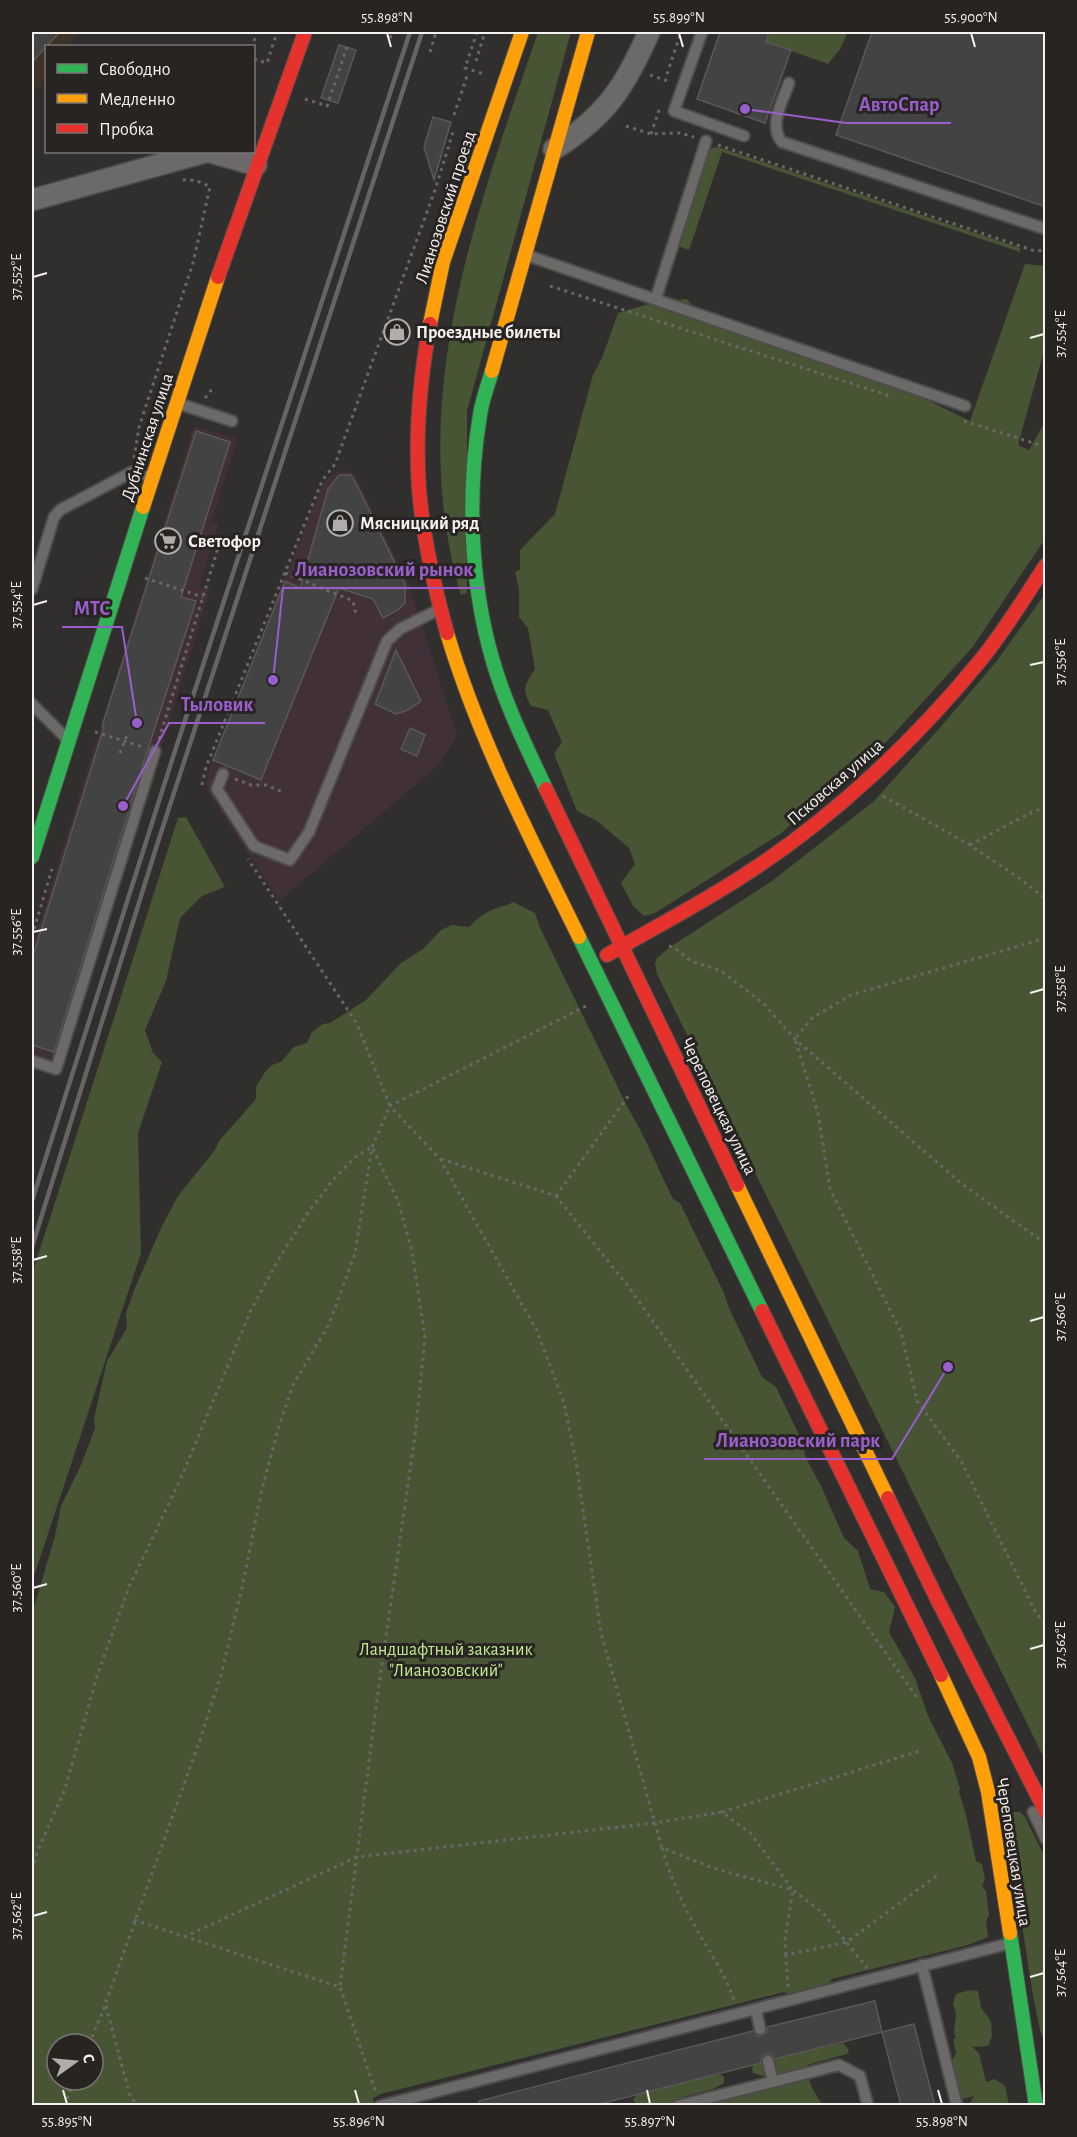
<svg xmlns="http://www.w3.org/2000/svg" width="1077" height="2137" font-family="'Alegreya Sans',sans-serif">
<style>
.commercial{fill:#413037}
.industrial{fill:#3e3326}
.green{fill:#475535;fill-rule:evenodd}
.building{fill:#444343;stroke:#595857;stroke-width:1.5}
.lines{fill:none;stroke-linecap:round;stroke-linejoin:round}
.lane-casing{stroke:#4d4c4a;stroke-width:14}
.street-casing{stroke:#4d4c4a;stroke-width:24}
.fast-casing{stroke:#4d4c4a;stroke-width:16}
.slow-casing{stroke:#4d4c4a;stroke-width:16}
.jam-casing{stroke:#4d4c4a;stroke-width:16}
.path{stroke:#696867;stroke-width:3;stroke-dasharray:3 4.5;stroke-linecap:butt}
.lane{stroke:#6c6a68;stroke-width:10}
.street{stroke:#6c6a68;stroke-width:21}
.fast{stroke:#30b455;stroke-width:14}
.slow{stroke:#ff9f0a;stroke-width:14}
.jam{stroke:#e5322d;stroke-width:14}
.rail{stroke:#666563;stroke-width:4.5}
.ticks{fill:none;stroke:#f5f2f1;stroke-width:2}
.labels{text-anchor:middle;stroke-width:6;stroke-linejoin:round;paint-order:stroke}
.street-label{font-size:18px;fill:#f5f2f1;stroke:#282422}
.poi-label{font-size:18px;font-weight:bold;fill:#f5f2f1;stroke:#282422;text-anchor:start}
.park-label{font-size:18px;fill:#c1eb90;stroke:#282422}
.leader{fill:none;stroke:#9a5ecc;stroke-width:2}
.callout-dot{fill:#9a5ecc;stroke:#282422;stroke-width:2}
.callout-label{font-size:20px;text-anchor:middle;font-weight:bold;fill:#9a5ecc;stroke:#282422;stroke-width:6;stroke-linejoin:round;paint-order:stroke}
.neatline{fill:none;stroke:#f5f2f1;stroke-width:2}
.ticks-label{font-size:15px;text-anchor:middle;fill:#f5f2f1}
</style>
<rect width="100%" height="100%" fill="#312f2d"/>
<g class="commercial">
<path d="M194,426L237,439L212,521L219,524L199,586L210,590L63,1065L32,1055V948Z"/>
<path d="M340,471L351,472L357,479L410,587L457,735L439,765L279,901L206,788L210,765L322,486L330,476Z"/>
</g>
<path class="industrial" d="M32,32H79L68,46H46V76L32,96Z"/>
<g class="green">
<path d="M538,32H571L467,411V593L461,595C404,401 476,214 538,32Z"/>
<path d="M769,32H848L840,49L828,64L766,42Z"/>
<path d="M718,147L1020,248V252L722,152L689,250L678,246L708,149Z"/>
<path d="M1025,264L1045,266V347L1018,445L1029,450L1045,422V433L1043,436L1046,437L1045,539L972,648L880,749L780,834L655,913L644,916L633,906L621,883L635,864L629,848L597,821L577,811L554,754L562,742L548,710L531,706C521,687 525,685 535,669L528,628L519,617V589L515,572L520,570V550L555,514L593,375L602,358L618,313L655,302L687,299L699,317L715,321L919,396L970,421Z"/>
<path d="M1045,594V1760L657,974L655,963L657,958L670,947L772,881L873,802L938,730L996,662Z"/>
<path d="M186,817L225,887L202,896L180,918L166,981L145,1030L153,1053L162,1062L138,1133L141,1253L32,1582V1274L178,818Z"/>
<path d="M513,902L535,913L540,928L629,1110C646,1138 658,1169 673,1199L680,1203L724,1293L729,1308L762,1377L776,1387L800,1437L806,1458L822,1488L844,1538L858,1551L870,1589L884,1592L895,1607L889,1632L915,1678L928,1716L952,1763L960,1789L959,1792L966,1815L976,1861L982,1864L985,1879L982,1886L986,1891L989,1915L986,1921L988,1937L968,1945L832,1979L830,1982L797,1997L784,1992L381,2094L373,2098L374,2105L32,2106V1614L55,1536L61,1506L81,1465L95,1428L94,1418L107,1361L127,1328L126,1313L135,1288L161,1228L178,1196L215,1150L219,1141L256,1099V1087L265,1072L272,1065L281,1062L294,1047L307,1043L312,1032L323,1024L330,1023L366,1000L401,963L423,949L441,930L452,925L469,927C477,919 484,913 494,909C501,906 507,906 513,902ZM57,2044H93V2080H57Z"/>
<path d="M1012,1812H1020L1025,1817L1045,1857V2042L1040,2030L1033,1996L1006,1821L1009,1814Z"/>
<path d="M970,1990L978,1991L981,2007L991,2022L992,2036L988,2046L972,2047L979,2053L986,2082L995,2079L1005,2086L1009,2105H969L974,2096L962,2099L952,2061L956,2052L953,2039L956,2038L954,2032L956,2014L953,2004L956,1994Z"/>
<path d="M843,2043L849,2050L847,2054L807,2065C806,2077 815,2097 824,2105L694,2106L778,2085L772,2074L763,2076L753,2073L752,2069L754,2062Z"/>
<path d="M720,2074L724,2077V2083L713,2089L683,2097L679,2103L681,2105H637L633,2100L638,2092L709,2075Z"/>
</g>
<g class="building">
<path d="M32,32H60L32,62Z"/>
<path d="M720,32H769L766,42L791,50L765,123L697,99Z"/>
<path d="M872,32H1046V207L836,135Z"/>
<path d="M339,45L356,50L338,103L321,98Z"/>
<path d="M433,117L451,122L434,180L424,147Z"/>
<path d="M196,431L230,442L181,597L196,601L144,761L54,1052L32,1045V959L104,727L102,726Z"/>
<path d="M339,475H351L356,483L405,584V603L398,610L383,618L373,599L339,588L261,780L213,760L285,581L300,588L328,489Z"/>
<path d="M396,650L421,701L408,710L396,714L375,704Z"/>
<path d="M410,728L425,735L417,756L401,749Z"/>
<path d="M875,2001L882,2032L775,2059L771,2054H766L761,2058V2063L592,2106H480L479,2101L753,2031L757,2036H762L767,2032V2027Z"/>
<path d="M914,2024L922,2056L935,2106H901L882,2032Z"/>
</g>
<g class="lines">
<g class="lane-casing">
<g id="lane">
<path d="M702,32L674,111L744,136"/>
<path d="M789,83C783,100 768,126 782,142L1046,229"/>
<path d="M526,255L965,406"/>
<path d="M656,298L706,141"/>
<path d="M177,403L232,421"/>
<path d="M32,589L54,517L60,510L132,472L153,478"/>
<path d="M32,704L68,740"/>
<path d="M223,774L217,789L254,846L290,860L309,832L387,641L400,629L440,609"/>
<path d="M32,1061L56,1069L155,751"/>
<path d="M1033,1812L1046,1839"/>
<path d="M922,1965L957,2106"/>
<path d="M756,2010L760,2029"/>
<path d="M768,2061L773,2082"/>
<path d="M380,2106L1011,1943"/>
<path d="M677,2106L839,2065L860,2076L868,2106"/>
</g>
</g>
<g class="street-casing">
<g id="street">
<path d="M554,149C606,116 625,87 649,32"/>
<path d="M210,152L256,165"/>
<path d="M32,200L205,152"/>
</g>
</g>
<g class="fast-casing">
<g id="fast">
<path d="M492,371C488,385 482,400 480,415C467,494 470,581 492,658C505,704 526,746 546,789"/>
<path d="M32,857L143,507"/>
<path d="M579,937L762,1311"/>
<path d="M1010,1933L1036,2106"/>
</g>
</g>
<g class="slow-casing">
<g id="slow">
<path d="M430,324L443,262L522,32"/>
<path d="M492,371L588,32"/>
<path d="M143,507L218,277"/>
<path d="M447,633C479,740 530,837 579,937"/>
<path d="M737,1185L888,1498"/>
<path d="M941,1675L979,1757L988,1792L1010,1933"/>
</g>
</g>
<g class="jam-casing">
<g id="jam">
<path d="M218,277L305,32"/>
<path d="M430,324C420,378 415,433 419,489C423,537 434,586 447,633"/>
<path d="M546,789L737,1185"/>
<path d="M607,955C655,927 706,901 752,870C835,816 916,739 979,662C1004,632 1024,598 1046,565"/>
<path d="M762,1311L941,1675"/>
<path d="M888,1498L938,1601L1046,1812"/>
</g>
</g>
<g class="path">
<path d="M477,32L465,68L484,74"/>
<path d="M619,34L620,32"/>
<path d="M390,38L393,32"/>
<path d="M254,41L257,32"/>
<path d="M430,52L436,32"/>
<path d="M254,59L267,63L277,32"/>
<path d="M476,61L485,32"/>
<path d="M667,74L681,32"/>
<path d="M650,75L671,82"/>
<path d="M305,99L327,106L348,44"/>
<path d="M454,115L467,76"/>
<path d="M626,126L651,134L680,133L694,137"/>
<path d="M651,134L660,107"/>
<path d="M718,145L1032,250L1046,251"/>
<path d="M550,286L893,397"/>
<path d="M205,398L213,388"/>
<path d="M964,421L1046,447"/>
<path d="M134,458L139,427L193,263L210,187C201,181 191,179 180,180"/>
<path d="M285,573L353,601L356,614"/>
<path d="M145,578L203,597"/>
<path d="M95,732L143,747"/>
<path d="M159,739L222,535"/>
<path d="M120,753L127,735"/>
<path d="M235,779L251,785H266L283,792"/>
<path d="M202,785L206,767L322,481L335,464L435,190L454,129"/>
<path d="M883,796L970,845L1019,878L1046,899"/>
<path d="M970,845L1034,811L1046,808"/>
<path d="M32,936L52,869"/>
<path d="M1046,938L851,995L812,1018L795,1039L818,1113L830,1189L901,1332L917,1401L961,1461L1036,1613L1046,1625"/>
<path d="M669,946L675,948L691,961L721,971L763,1003L795,1039L962,1184L1046,1244"/>
<path d="M586,1006L390,1106L440,1159L537,1331L564,1403L576,1462L601,1633L662,1848L713,1868L793,1890L823,1913L867,1968"/>
<path d="M441,1159L556,1196L631,1290L918,1699"/>
<path d="M556,1196L629,1095"/>
<path d="M722,1812L920,1751"/>
<path d="M662,1848C670,1876 681,1901 695,1926C708,1951 726,1974 734,2001"/>
<path d="M32,1870L37,1852L65,1789L97,1676L129,1587L181,1478L251,1310L281,1255L310,1210L333,1180L355,1157L372,1147L398,1201L412,1251L425,1338L415,1436L378,1692L340,1987"/>
<path d="M134,1920L340,1987L376,2093"/>
<path d="M184,1937L357,1857L654,1823L722,1812L750,1833L793,1890L785,1939L786,1955"/>
<path d="M788,1987L786,1955L847,1942L939,1874"/>
<path d="M106,2006L130,2096L138,2106"/>
<path d="M89,2044L101,2016L202,1734L221,1675L243,1583L261,1493L278,1429L293,1385L329,1324L355,1254L372,1147L390,1106L357,1024L248,859"/>
<path d="M65,2106L74,2080"/>
</g>
<use href="#lane" class="lane"/>
<use href="#street" class="street"/>
<use href="#fast" class="fast"/>
<use href="#slow" class="slow"/>
<use href="#jam" class="jam"/>
<g class="rail">
<path d="M32,1201L173,757L410,32"/>
<path d="M32,1247L156,848L422,32"/>
</g>
</g>
<path class="ticks" d="M387,33L391,47M679,33L683,47M971,33L975,47M33,277L47,273M1030,338L1044,334M33,605L47,601M1030,665L1044,662M33,932L47,929M1030,993L1044,989M33,1260L47,1256M1030,1321L1044,1317M33,1588L47,1584M1030,1649L1044,1645M33,1916L47,1912M1030,1977L1044,1973M63,2090L67,2104M355,2090L359,2104M647,2090L650,2104M938,2090L942,2104"/>
<defs>
<g id="shop-ring" transform="scale(1.35)"><circle r="9.5" fill="#282422" stroke="#b0aeac" stroke-width="1.5"/><path d="M-5-2.5h2.3a2.7 3.5 0 0 1 5.4 0H5L5.5 6h-11ZM-1.5-2.5h3a1.5 2.3 0 0 0-3 0Z" fill="#b0aeac"/></g>
<g id="supermarket-ring" transform="scale(1.35)"><circle r="9.5" fill="#282422" stroke="#b0aeac" stroke-width="1.5"/><path d="M-6-5.5h2.5l.6 2H6L4.5 2H-2.5L-4.4-4H-6ZM-1.5 3.2a1.3 1.3 0 1 0 .1 0ZM3 3.2a1.3 1.3 0 1 0 .1 0Z" fill="#b0aeac"/></g>
</defs>
<g fill-rule="evenodd">
<use href="#shop-ring" x="397" y="332"/>
<use href="#shop-ring" x="340" y="523"/>
<use href="#supermarket-ring" x="168" y="541"/>
</g>
<g class="labels">
<g class="street-label">
<text transform="translate(445 207) rotate(-72)" y="6">Лианозовский проезд</text>
<text transform="translate(147 437) rotate(-72)" y="6">Дубнинская улица</text>
<text transform="translate(835 782) rotate(-41)" y="6">Псковская улица</text>
<text transform="translate(719 1106) rotate(64)" y="6">Череповецкая улица</text>
<text transform="translate(1014 1852) rotate(81)" y="6">Череповецкая улица</text>
</g>
<g class="poi-label">
<text x="416" y="338">Проездные билеты</text>
<text x="360" y="529">Мясницкий ряд</text>
<text x="188" y="547">Светофор</text>
</g>
<g class="park-label">
<text x="446" y="1655">Ландшафтный заказник<tspan x="446" dy="21">"Лианозовский"</tspan></text>
</g>
</g>
<path class="leader" d="M745 109L846 123H951M273 680L283 588H485M137 723L122 627H62M123 806L169 723H265M948 1367L892 1459H704"/>
<g class="callout-dot">
<circle cx="745" cy="109" r="6"/>
<circle cx="273" cy="680" r="6"/>
<circle cx="137" cy="723" r="6"/>
<circle cx="123" cy="806" r="6"/>
<circle cx="948" cy="1367" r="6"/>
</g>
<g class="callout-label">
<text x="899" y="111">АвтоСпар</text>
<text x="384" y="576">Лианозовский рынок</text>
<text x="92" y="615">МТС</text>
<text x="217" y="711">Тыловик</text>
<text x="798" y="1447">Лианозовский парк</text>
</g>
<rect width="1077" height="2137" fill="none" stroke="#282422" stroke-width="66"/>
<rect x="45" y="45" width="210" height="108" fill="#282422" stroke="#7a7675" stroke-width="1.5"/>
<rect x="57" y="64" width="30" height="9" fill="#30b455" stroke="#7a7675" stroke-width="1.5"/>
<text x="99" y="75" font-size="18" fill="#f5f2f1">Свободно</text>
<rect x="57" y="94" width="30" height="9" fill="#ff9f0a" stroke="#7a7675" stroke-width="1.5"/>
<text x="99" y="105" font-size="18" fill="#f5f2f1">Медленно</text>
<rect x="57" y="124" width="30" height="9" fill="#e5322d" stroke="#7a7675" stroke-width="1.5"/>
<text x="99" y="135" font-size="18" fill="#f5f2f1">Пробка</text>
<g transform="translate(75 2062) rotate(75)"><circle r="28" fill="#282422" stroke="#7a7675" stroke-width="1.5"/>
<path d="M0-4.5L10 22L0 15L-10 22Z" fill="#b0aeac"/>
<text y="-9" font-size="16" font-weight="bold" text-anchor="middle" fill="#f5f2f1">С</text>
</g>
<rect x="33" y="33" width="1011" height="2071" class="neatline"/>
<g class="ticks-label">
<text x="387" y="22">55.898°N</text>
<text x="679" y="22">55.899°N</text>
<text x="971" y="22">55.900°N</text>
<text transform="translate(16 277) rotate(-90)" y="5">37.552°E</text>
<text transform="translate(1060 334) rotate(-90)" y="5">37.554°E</text>
<text transform="translate(16 605) rotate(-90)" y="5">37.554°E</text>
<text transform="translate(1060 662) rotate(-90)" y="5">37.556°E</text>
<text transform="translate(16 932) rotate(-90)" y="5">37.556°E</text>
<text transform="translate(1060 989) rotate(-90)" y="5">37.558°E</text>
<text transform="translate(16 1260) rotate(-90)" y="5">37.558°E</text>
<text transform="translate(1060 1317) rotate(-90)" y="5">37.560°E</text>
<text transform="translate(16 1588) rotate(-90)" y="5">37.560°E</text>
<text transform="translate(1060 1645) rotate(-90)" y="5">37.562°E</text>
<text transform="translate(16 1916) rotate(-90)" y="5">37.562°E</text>
<text transform="translate(1060 1973) rotate(-90)" y="5">37.564°E</text>
<text x="67" y="2126">55.895°N</text>
<text x="359" y="2126">55.896°N</text>
<text x="650" y="2126">55.897°N</text>
<text x="942" y="2126">55.898°N</text>
</g>
</svg>
